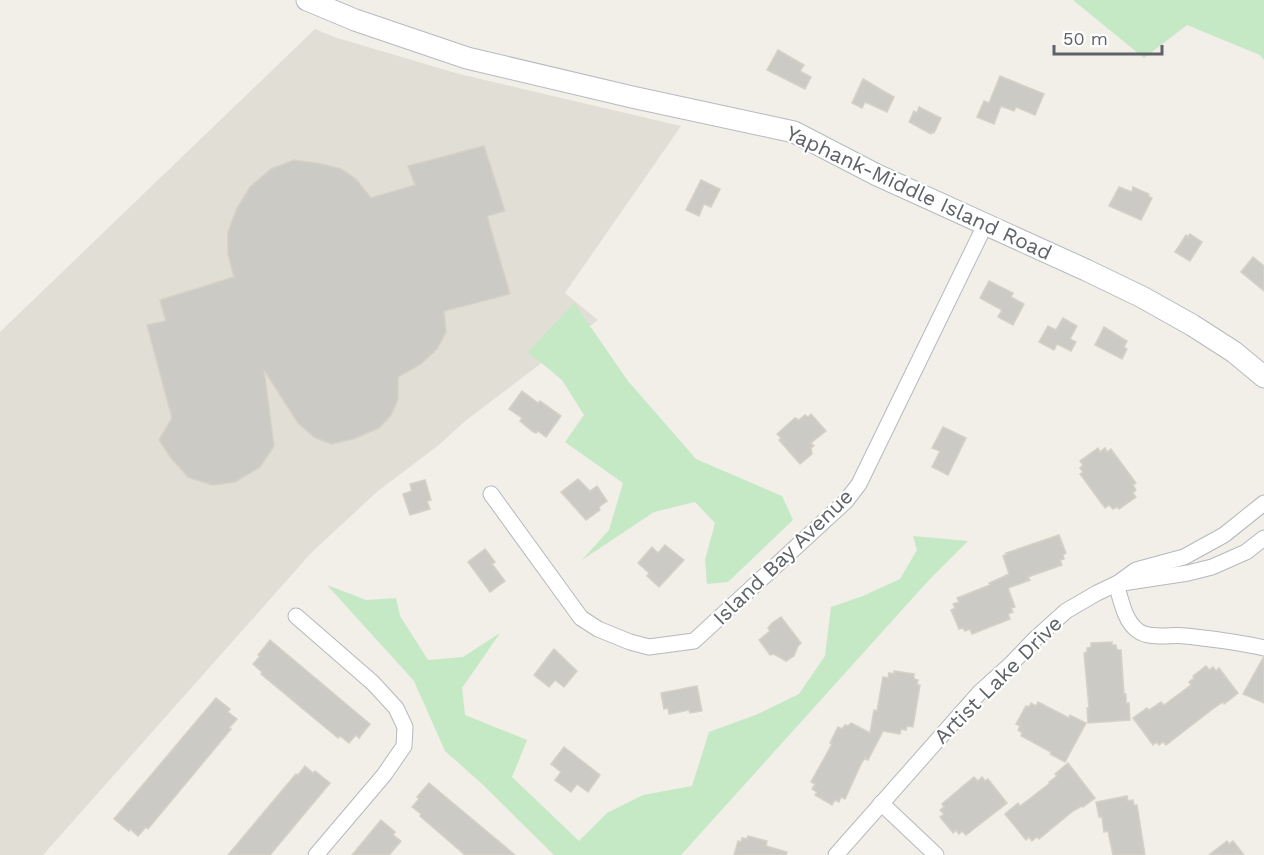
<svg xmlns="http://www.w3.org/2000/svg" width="1264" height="855" font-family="'Work Sans',sans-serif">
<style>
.education{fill:#e1ded6}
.green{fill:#c5e8c5}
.building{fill:#cccac5;stroke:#d6d1c6;stroke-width:1.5}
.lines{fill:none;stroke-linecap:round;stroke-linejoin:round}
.minor-casing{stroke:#b5b8bc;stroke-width:17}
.secondary-casing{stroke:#b6babf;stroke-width:23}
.minor{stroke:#fff;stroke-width:15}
.secondary{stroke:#fff;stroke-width:21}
.labels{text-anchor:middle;stroke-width:4.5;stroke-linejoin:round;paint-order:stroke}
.street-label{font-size:21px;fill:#5f6368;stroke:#fff}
</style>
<rect width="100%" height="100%" fill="#f1efe8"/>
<path class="education" d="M315,29L334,37L459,74L681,126L565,293L598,320L464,422L440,444L378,491L312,552L43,855H0V332Z"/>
<g class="green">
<path d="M1073,0H1264V60L1260,55L1187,25L1144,58Z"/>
<path d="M574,303L628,381L696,459L782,496L793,520L728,582L707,584L705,560L715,523L695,502L654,512L582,560L609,530L623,483L565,442L584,415L562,380L528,352Z"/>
<path d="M913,536L968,541L929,580L681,855H554L481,783L445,751L414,681L327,585L366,600L396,598L400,616L428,660L463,657L500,633L462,688L465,715L527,740L512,777L579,841L607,813L643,795L692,786L709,732L758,714L799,694L825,656L831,607L863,596L900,579L917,550Z"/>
</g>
<g class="building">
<path d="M778,50L804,65L800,71L811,77L805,89L767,70Z"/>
<path d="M1000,76L1044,94L1035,115L1016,107L1014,111L1001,106L994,124L977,117L984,101L989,103Z"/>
<path d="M863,79L894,97L887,112L865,102L862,108L852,103Z"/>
<path d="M919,107L941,118L934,133L932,132L931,134L909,122L914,111L917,113Z"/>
<path d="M484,146L505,211L487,216L510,294L444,311L446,332L437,349L421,364L398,377V399L391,415L379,428L353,439L331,444L314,437L298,423L264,370L274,446L260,467L235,482L212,485L188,477L171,458L159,440L172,418L147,325L166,321L160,300L234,277L228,254V232L237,208L250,187L271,169L294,160L322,164L341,169L356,179L371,198L415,185L408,166Z"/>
<path d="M701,180L720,189L711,207L704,204L699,216L686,210Z"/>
<path d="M1119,187L1132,192L1133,187L1149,194L1148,196L1152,198L1141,220L1109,206Z"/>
<path d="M1190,234L1202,242L1190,261L1175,252L1186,235L1188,237Z"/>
<path d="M1253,257L1264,266V291L1241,272Z"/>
<path d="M989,281L1013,293L1011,297L1024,304L1013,325L998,317L1002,310L980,298Z"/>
<path d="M1063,318L1077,326L1070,339L1076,342L1071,351L1057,344L1054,350L1039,342L1048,326L1056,330Z"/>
<path d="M1104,327L1127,341L1124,347L1127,349L1122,359L1095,345Z"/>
<path d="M522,391L538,403L540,401L561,416L546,437L538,431L536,433L532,431L520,421L522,418L509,409Z"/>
<path d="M811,414L826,431L811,443L814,446L811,448L812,454L800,464L779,440L781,438L777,434L795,418L799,420L805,415L808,417Z"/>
<path d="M943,427L966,438L948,475L932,467L940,451L932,448Z"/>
<path d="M1098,448L1100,452L1105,448L1107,452L1111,449L1136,483L1133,485L1136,490L1133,493L1136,497L1119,509L1117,507L1113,509L1109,505L1105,508L1080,474L1083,472L1080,468L1083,465L1080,461Z"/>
<path d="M578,479L590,491L597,486L607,501L599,507L600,510L586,520L561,492Z"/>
<path d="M425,480L431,500L427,501L430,509L410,515L403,494L412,491L410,484Z"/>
<path d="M1059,535L1066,553L1063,555L1064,559L1060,560L1062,565L1028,577L1030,580L1008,588L1015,607L1011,608L1013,612L1008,614L1010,619L972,634L970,629L965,631L963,628L959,629L951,610L955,608L953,604L959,602L957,598L990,585L989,583L1009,574L1003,556L1007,554L1006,553Z"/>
<path d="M665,545L684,560L659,587L647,576L649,573L638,563L652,547L658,553Z"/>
<path d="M485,549L495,562L492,564L505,581L490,592L468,562Z"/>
<path d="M781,617L801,643L798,646L794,656L786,661L774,654L770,655L759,640L770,631L768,628L772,623Z"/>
<path d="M270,640L370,724L359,738L356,735L349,743L340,736L338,738L261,674L262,672L253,664L260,656L258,655Z"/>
<path d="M1112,642V645H1116L1117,650H1121L1124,694H1126V703H1129L1130,720L1088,723L1087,708H1089L1084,653L1087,652V648L1091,647V643Z"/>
<path d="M554,649L577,671L564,687L555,680L549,687L534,675Z"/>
<path d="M1263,658H1264V703L1243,694Z"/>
<path d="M1206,666L1209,670L1213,667L1216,671L1219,668L1238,693L1224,704L1223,702L1214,708L1166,745L1163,742L1159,745L1157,742L1153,745L1133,718L1147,708L1149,710L1161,702L1164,705L1191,685L1189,682L1194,678L1193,676Z"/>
<path d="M894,671L914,674V679L918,680L917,685H920L913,727L907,726L906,730L901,729L900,734L883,731L868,760L865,759L866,756L861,764L845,799L841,797L839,802L835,800L832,805L815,795L817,792L812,789L815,784L811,782L832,744L830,743L838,727L842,729L845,725L848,726L851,723L870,733L874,710L877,711L883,677L888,678L889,673L894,674Z"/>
<path d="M697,686L702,711L690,713L689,710L669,714L668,708L664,709L661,693Z"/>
<path d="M216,698L230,709L228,712L237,719L229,728L231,729L148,829L146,827L138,836L130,829L129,831L114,819Z"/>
<path d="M1038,702L1069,718L1070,715L1086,723L1065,762L1050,754L1051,752L1021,736L1022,733L1018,730L1020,726L1016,724L1026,706L1029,707L1031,703L1036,706Z"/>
<path d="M564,747L600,775L588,792L577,784L571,792L555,780L561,772L551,764Z"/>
<path d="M1068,763L1095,798L1083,807L1082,806L1073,811L1039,839L1037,837L1032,841L1029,837L1026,840L1005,814L1018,803L1020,806L1028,800L1050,783L1049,782L1057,776L1055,774Z"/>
<path d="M305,766L313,773L315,771L330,783L270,855H228L296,774L298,775Z"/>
<path d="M974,777L978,781L982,777L985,781L988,779L1007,803L966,835L962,831L959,834L956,830L953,833L940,817L944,814L940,810L944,807L942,804Z"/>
<path d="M429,783L515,855H465L420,816L421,814L412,807L419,799L417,797Z"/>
<path d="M1127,796L1128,801L1133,800L1134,805H1137L1145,855H1113L1108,831L1104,832L1102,817H1099L1096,802Z"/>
<path d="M381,820L395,832L393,835L401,841L389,855H352Z"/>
<path d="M748,836L767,841L766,846L787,852L786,855H734L738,841L741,842L742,838L747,839Z"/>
<path d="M1227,841L1229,844L1233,841L1244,855H1209Z"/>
</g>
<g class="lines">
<g class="minor-casing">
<g id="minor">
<path d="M491,494L581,618L598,629L630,642L649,647L694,641L846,501L859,484L986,223"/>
<path d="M1118,583L1136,570L1184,557L1224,535L1264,503"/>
<path d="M1116,584C1121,599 1124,620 1137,630C1149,640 1171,634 1186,636C1212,639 1239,642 1264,648"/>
<path d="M296,616L373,683L396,708L405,727L404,746L384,775L316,855"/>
<path d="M881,803L936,855"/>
<path d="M836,855L980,692L1011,664L1035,639L1066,611L1097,593L1116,584L1188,573L1212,567L1246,552L1264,538"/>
</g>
</g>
<g class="secondary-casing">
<path id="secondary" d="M307,0L355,20L467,58L632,97L794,132L877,175L1086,270L1142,297L1192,325L1234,352L1264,377"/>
</g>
<use href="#minor" class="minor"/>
<use href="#secondary" class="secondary"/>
</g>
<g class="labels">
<g class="street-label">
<text transform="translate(919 193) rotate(25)" y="7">Yaphank-Middle Island Road</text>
<text transform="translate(783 557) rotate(-44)" y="7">Island Bay Avenue</text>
<text transform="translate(998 680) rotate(-45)" y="7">Artist Lake Drive</text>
</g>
</g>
<path d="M1054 45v9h108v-9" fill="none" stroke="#5f6368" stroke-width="3"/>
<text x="1063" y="45" font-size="18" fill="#5f6368" stroke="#ffffff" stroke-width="4.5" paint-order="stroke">50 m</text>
</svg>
